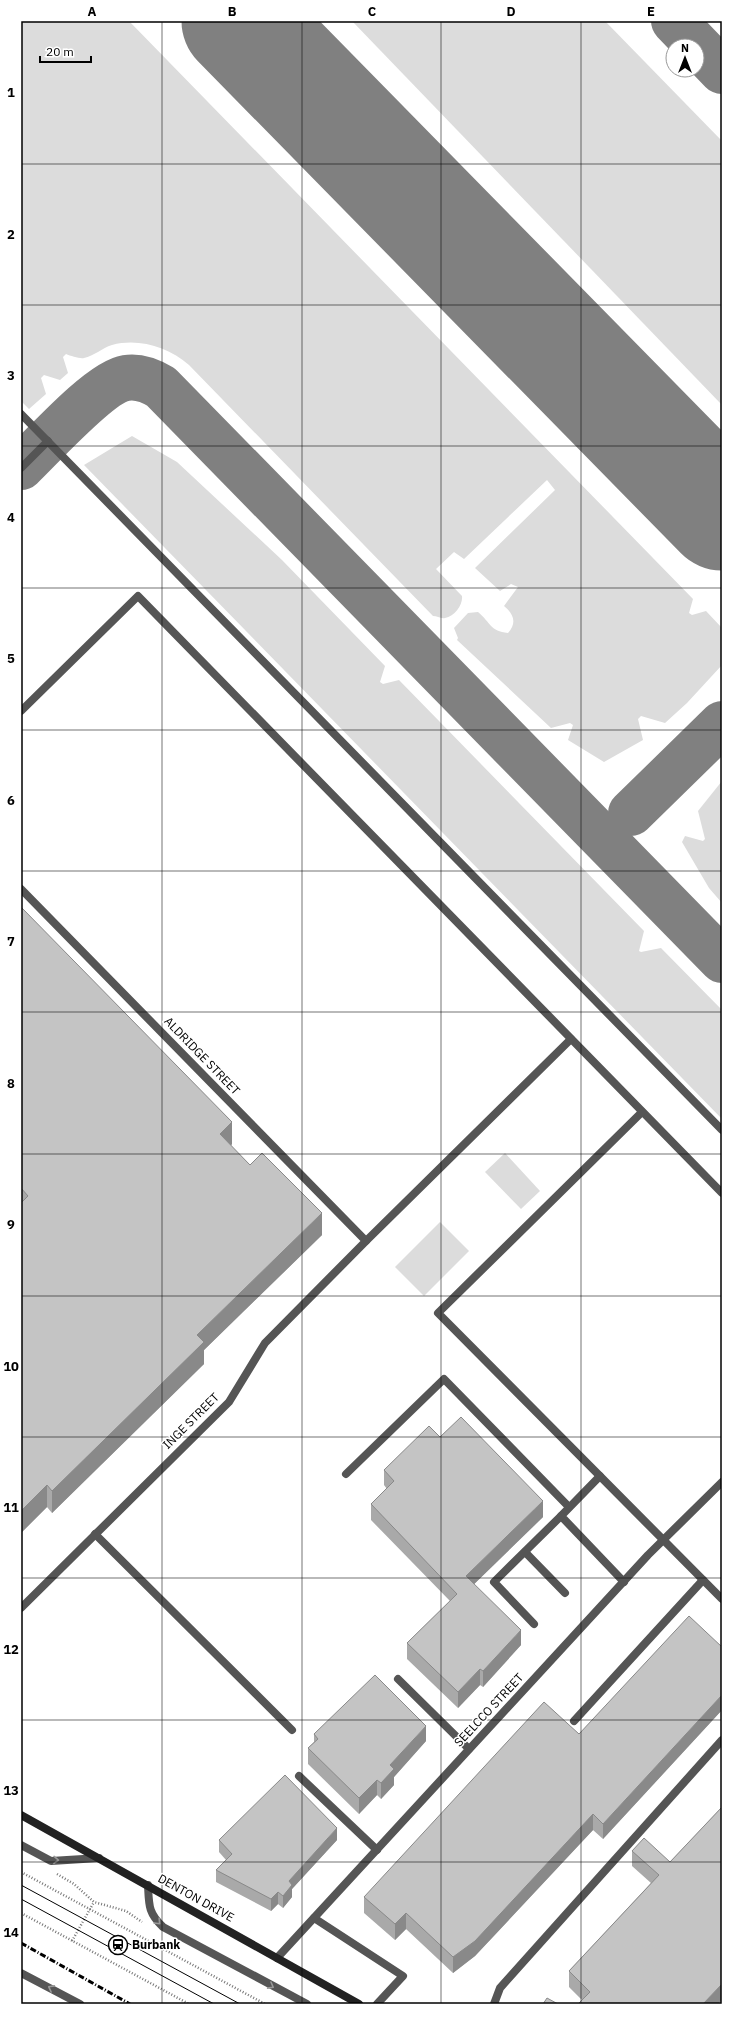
<svg xmlns="http://www.w3.org/2000/svg" width="743" height="2025" font-family="'IBM Plex Sans',sans-serif">
<style>
.green{fill:#dcdcdc}
.lines{fill:none;stroke-linecap:round;stroke-linejoin:round}
.taxiway{stroke:#808080;stroke-width:46}
.runway{stroke:#808080;stroke-width:115}
.path{stroke:#777;stroke-width:2.5;stroke-dasharray:1 2;stroke-linecap:butt}
.service{stroke:#555;stroke-width:8}
.minor{stroke:#555;stroke-width:8}
.secondary{stroke:#222;stroke-width:8}
.tram{stroke:#000;stroke-width:1}
.rail{stroke:#000;stroke-width:3;stroke-dasharray:6 2 1 2;stroke-linecap:butt}
.wall{fill:#a9a9a9}
.shaded-wall{fill:#898989}
.building{fill:#c4c4c4;stroke:#898989}
.oneway{stroke:#999}
.grid{fill:none;stroke:#000;stroke-width:1;stroke-opacity:0.55}
.labels{text-anchor:middle;stroke-width:3;stroke-linejoin:round;paint-order:stroke}
.street-label{font-size:12px;fill:#000;stroke:#fff}
.poi-label{font-size:12px;font-weight:bold;fill:#000;stroke:#fff;text-anchor:start}
.neatline{fill:none;stroke:#000;stroke-width:1.5}
.grid-label{font-size:13px;text-anchor:middle;font-weight:bold;fill:#000}
</style>
<rect width="100%" height="100%" fill="#fff"/>
<g class="green">
<path d="M21,21H129L693,599L689,613L692,615L706,611L722,628V665L687,703L665,723L641,716L638,719L643,740L604,762L568,740L573,725L570,723L551,728L457,640L458,638L454,628L468,613L478,612C491,623 490,631 508,633C517,623 514,614 504,606L518,587L511,584L500,591L475,568L555,490L547,480L464,559L454,552L436,569L462,596C463,605 455,616 445,618C441,619 437,616 433,616L189,365C168,347 139,338 112,345C102,348 94,356 84,358C80,359 71,356 66,354L63,357L68,373L60,380L44,375L41,378L46,394L29,409L21,401Z"/>
<path d="M352,21H605L722,141V405Z"/>
<path d="M132,436L177,462L282,560L385,666L380,682L383,684L399,680L644,931L639,951L641,952L661,948L722,1010V1119L84,465Z"/>
<path d="M722,781V903L709,888L682,842L685,836L703,841L705,839L698,811Z"/>
<path d="M505,1153L540,1191L521,1209L485,1172Z"/>
<path d="M440,1222L469,1251L424,1296L395,1267Z"/>
</g>
<g class="lines">
<g class="taxiway">
<path d="M674,21L722,71"/>
<path d="M21,467C43,446 100,382 126,378C138,376 151,381 161,387L722,960"/>
<path d="M631,813L722,724"/>
</g>
<path class="runway" d="M239,21L722,513"/>
<g class="path">
<path d="M21,1872L265,2004"/>
<path d="M57,1874L74,1884L94,1902L126,1911L142,1922"/>
<path d="M21,1913L189,2004"/>
<path d="M72,1941L94,1902"/>
</g>
<g class="service">
<path d="M21,414L722,1130"/>
<path d="M21,468L48,441"/>
<path d="M21,711L138,596L722,1193"/>
<path d="M642,1112L438,1313L722,1599"/>
<path d="M366,1241L571,1039"/>
<path d="M346,1474L444,1379L569,1507"/>
<path d="M600,1476L561,1516L624,1582"/>
<path d="M95,1534L292,1730"/>
<path d="M525,1552L565,1593"/>
<path d="M534,1624L494,1582L561,1516"/>
<path d="M398,1679L469,1749"/>
<path d="M574,1721L703,1580"/>
<path d="M299,1776L377,1850"/>
<path d="M21,1845L51,1861L99,1858"/>
<path d="M148,1885C149,1905 148,1913 163,1927L307,2004"/>
<path d="M314,1918L403,1976L377,2004"/>
<path d="M494,2004L500,1988L722,1740"/>
</g>
<g class="minor">
<path d="M21,889L366,1241L265,1343L229,1402L21,1608"/>
<path d="M277,1958L648,1555L722,1482"/>
<path d="M21,1973L80,2004"/>
</g>
<path class="secondary" d="M21,1815L359,2004"/>
<g class="tram">
<path d="M21,1885L240,2004"/>
<path d="M21,1899L214,2004"/>
</g>
<path class="rail" d="M21,1943L130,2004"/>
</g>
<g class="wall">
<path d="M21,907L232,1144L231,1146L250,1165L322,1235L204,1350V1364L52,1513L47,1507L21,1533Z"/>
<path d="M440,1437L543,1517L474,1584L521,1645L483,1687L480,1685L458,1708L407,1659V1643L450,1601L371,1520V1504L387,1489L384,1485V1470Z"/>
<path d="M722,1647V1710L603,1839L593,1830L475,1956L453,1973L406,1929L395,1940L364,1913V1897L579,1734Z"/>
<path d="M314,1734L426,1741L394,1777V1785L381,1799L377,1795L359,1814L308,1764V1748L314,1742Z"/>
<path d="M722,1807V2000L718,2004L582,2000L569,1987V1971L651,1883L632,1866V1851L670,1862Z"/>
<path d="M219,1840H337L292,1889V1897L283,1908L278,1904L271,1911L216,1882V1870L226,1860L219,1852Z"/>
</g>
<g class="shaded-wall">
<path d="M232,1122V1144L220,1156V1134Z"/>
<path d="M322,1213V1235L204,1350V1364L52,1513V1491L197,1335Z"/>
<path d="M47,1485V1507L21,1533V1511Z"/>
<path d="M543,1501V1517L466,1592V1576Z"/>
<path d="M521,1630V1645L483,1687V1671Z"/>
<path d="M480,1669V1685L458,1708V1692Z"/>
<path d="M722,1695V1710L603,1839V1824Z"/>
<path d="M426,1726V1741L394,1777V1785L381,1799V1783L390,1765Z"/>
<path d="M377,1780V1795L359,1814V1798Z"/>
<path d="M593,1814V1830L475,1956L453,1973V1957Z"/>
<path d="M337,1828V1840L292,1889V1897L283,1908V1896L289,1881Z"/>
<path d="M278,1892V1904L271,1911V1899Z"/>
<path d="M406,1913V1929L395,1940V1924Z"/>
<path d="M722,1984V2000L718,2004H703Z"/>
</g>
<g class="building">
<path d="M21,907L232,1122L220,1134L250,1165L262,1153L322,1213L197,1335L204,1342L52,1491L47,1485L21,1511V1203L28,1196L21,1188Z"/>
<path d="M461,1417L543,1501L466,1576L521,1630L483,1671L480,1669L458,1692L407,1643L457,1594L371,1504L394,1481L384,1470L429,1426L440,1437Z"/>
<path d="M689,1616L722,1647V1695L603,1824L593,1814L475,1941L453,1957L406,1913L395,1924L364,1897L544,1702L579,1734Z"/>
<path d="M375,1675L426,1726L390,1765L394,1769L381,1783L377,1780L359,1798L308,1748L318,1739L314,1734Z"/>
<path d="M285,1775L337,1828L289,1881L292,1885L283,1896L278,1892L271,1899L216,1870L232,1854L219,1840Z"/>
<path d="M722,1807V1984L703,2004H578L590,1992L569,1971L659,1875L632,1851L644,1838L670,1862Z"/>
<path d="M547,1998L558,2004H543Z"/>
</g>
<defs><path id="oneway-chevron" d="M-2-3.5L2.5 0L-2 3.5" fill="none" stroke-width="1.6" stroke-linecap="round" stroke-linejoin="round"/></defs>
<g class="oneway">
<use href="#oneway-chevron" transform="translate(56 1860) rotate(1)"/>
<use href="#oneway-chevron" transform="translate(158 1922) rotate(46)"/>
<use href="#oneway-chevron" transform="translate(271 1986) rotate(29)"/>
<use href="#oneway-chevron" transform="translate(51 1988) rotate(-152)"/>
</g>
<path class="grid" d="M162,21V2004M302,21V2004M441,21V2004M581,21V2004M21,164H722M21,305H722M21,446H722M21,588H722M21,730H722M21,871H722M21,1012H722M21,1154H722M21,1296H722M21,1437H722M21,1578H722M21,1720H722M21,1862H722"/>
<defs>
<g id="station-ring" transform="scale(1)"><circle r="9.5" fill="#fff" stroke="#000" stroke-width="1.5"/><path d="M-3-6H3Q5-6 5-4V2Q5 4 3 4L4.5 6H3L1.5 4h-3L-3 6H-4.5L-3 4Q-5 4-5 2V-4Q-5-6-3-6ZM-3.5-4v3h7v-3ZM-3.5 1v1.5H-2V1ZM2 1v1.5H3.5V1Z" fill="#000"/></g>
</defs>
<g fill-rule="evenodd">
<use href="#station-ring" x="118" y="1945"/>
</g>
<g class="labels">
<g class="street-label">
<text transform="translate(202 1056) rotate(46)" y="4">ALDRIDGE STREET</text>
<text transform="translate(191 1421) rotate(-45)" y="4">INGE STREET</text>
<text transform="translate(489 1710) rotate(-47)" y="4">SEELCCO STREET</text>
<text transform="translate(196 1898) rotate(29)" y="4">DENTON DRIVE</text>
</g>
<g class="poi-label">
<text x="132" y="1949">Burbank</text>
</g>
</g>
<rect width="743" height="2025" fill="none" stroke="#ffffff" stroke-width="44"/>
<g transform="translate(685 58)"><circle r="19" fill="#ffffff" stroke="#999999"/>
<path d="M0-3L7 15L0 10L-7 15Z" fill="#000000"/>
<text y="-6" font-size="11" font-weight="bold" text-anchor="middle" fill="#000000">N</text>
</g>
<path d="M40 56v6h51v-6" fill="none" stroke="#000000" stroke-width="2"/>
<text x="46" y="56" font-size="12" fill="#000000" stroke="#ffffff" stroke-width="3" paint-order="stroke">20 m</text>
<rect x="22" y="22" width="699" height="1981" class="neatline"/>
<g class="grid-label">
<text x="92" y="16">A</text>
<text x="232" y="16">B</text>
<text x="372" y="16">C</text>
<text x="511" y="16">D</text>
<text x="651" y="16">E</text>
<text x="11" y="97">1</text>
<text x="11" y="239">2</text>
<text x="11" y="380">3</text>
<text x="11" y="522">4</text>
<text x="11" y="663">5</text>
<text x="11" y="805">6</text>
<text x="11" y="946">7</text>
<text x="11" y="1088">8</text>
<text x="11" y="1229">9</text>
<text x="11" y="1371">10</text>
<text x="11" y="1512">11</text>
<text x="11" y="1654">12</text>
<text x="11" y="1795">13</text>
<text x="11" y="1937">14</text>
</g>
</svg>
